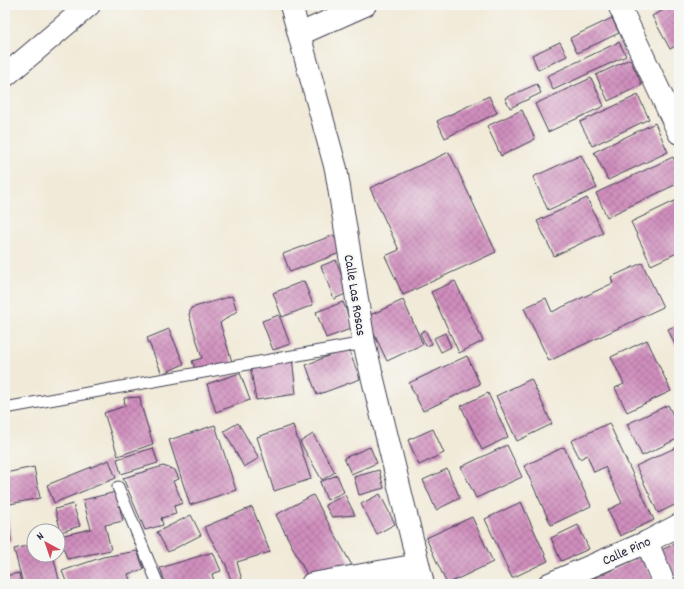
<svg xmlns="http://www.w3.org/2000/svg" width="684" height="589" font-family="Dekko,sans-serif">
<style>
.building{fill:url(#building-cross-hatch)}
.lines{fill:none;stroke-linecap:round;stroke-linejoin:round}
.service-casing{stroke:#414053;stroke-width:13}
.minor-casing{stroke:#414053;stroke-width:24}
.service{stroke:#fff;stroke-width:11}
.minor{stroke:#fff;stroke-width:22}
.labels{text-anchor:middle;stroke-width:4;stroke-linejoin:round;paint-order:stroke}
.street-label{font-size:14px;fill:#22223b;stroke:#f6f6f2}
</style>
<defs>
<pattern id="building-cross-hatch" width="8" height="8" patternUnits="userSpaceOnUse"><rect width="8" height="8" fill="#d08ebd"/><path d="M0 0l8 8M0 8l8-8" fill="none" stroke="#a8749b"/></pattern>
</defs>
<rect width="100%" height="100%" fill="#f6f6f2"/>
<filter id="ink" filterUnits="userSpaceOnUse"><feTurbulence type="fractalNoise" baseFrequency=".025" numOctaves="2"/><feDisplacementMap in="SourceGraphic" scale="8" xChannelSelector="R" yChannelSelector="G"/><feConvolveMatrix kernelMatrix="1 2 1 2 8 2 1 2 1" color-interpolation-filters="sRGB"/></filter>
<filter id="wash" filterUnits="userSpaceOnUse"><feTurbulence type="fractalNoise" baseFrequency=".012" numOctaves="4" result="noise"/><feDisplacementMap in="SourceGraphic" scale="16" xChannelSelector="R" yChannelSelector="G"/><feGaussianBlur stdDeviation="0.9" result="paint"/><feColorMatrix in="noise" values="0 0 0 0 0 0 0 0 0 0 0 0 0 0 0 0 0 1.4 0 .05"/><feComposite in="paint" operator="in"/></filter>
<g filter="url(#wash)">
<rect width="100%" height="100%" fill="#f1ead8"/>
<g id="blocks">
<g class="building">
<path d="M673,5H679V44L670,49L652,16Z"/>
<path d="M612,18L619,33L577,53L570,38Z"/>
<path d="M560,42L567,56L538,70L532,55Z"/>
<path d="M619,42L626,56L553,90L547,76Z"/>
<path d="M630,59L642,85L608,101L596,75Z"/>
<path d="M591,78L604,106L548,132L535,104Z"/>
<path d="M537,84L541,93L510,108L505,98Z"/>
<path d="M638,95L649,119L592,146L580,122Z"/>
<path d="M489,96L497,113L445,138L437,121Z"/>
<path d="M522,110L535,139L501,156L487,126Z"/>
<path d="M655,123L668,152L608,180L594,152Z"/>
<path d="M449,152L496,252L403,295L385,256L399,250L370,188Z"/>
<path d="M581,155L597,188L548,210L533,177Z"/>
<path d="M673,157L679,171V183L607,217L596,193Z"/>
<path d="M587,198L603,233L554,256L537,221Z"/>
<path d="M679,199V252L651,265L631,222Z"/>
<path d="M334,235L340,253L290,272L283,254Z"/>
<path d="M336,260L348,293L334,299L321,266Z"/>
<path d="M642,263L663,307L549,361L524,308L546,298L552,312L613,283L611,277Z"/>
<path d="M304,281L313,305L282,317L273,293Z"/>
<path d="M455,281L483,341L459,353L431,292Z"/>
<path d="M232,296L237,311L220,323L233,365L196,372L192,361L202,358L189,315L191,308Z"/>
<path d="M403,300L423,344L387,361L366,317Z"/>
<path d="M343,302L353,328L326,338L316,312Z"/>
<path d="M279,315L290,344L273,350L262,321Z"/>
<path d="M679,324V343L675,345L668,329Z"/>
<path d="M169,329L184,364L162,374L147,338Z"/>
<path d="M425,330L432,344L426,346L420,333Z"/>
<path d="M445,333L451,347L441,352L434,338Z"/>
<path d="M647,340L671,391L627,412L615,388L624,384L611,357Z"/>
<path d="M348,348L360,379L317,395L306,365Z"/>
<path d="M467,356L480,384L423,411L409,383Z"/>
<path d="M292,357L296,394L256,400L250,365Z"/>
<path d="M240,373L250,400L216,412L207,384Z"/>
<path d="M531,379L552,424L517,441L496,396Z"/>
<path d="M488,393L508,437L482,450L461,406Z"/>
<path d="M140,397L141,405L153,444L118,456L104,413L125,406L124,398Z"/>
<path d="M668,405L679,427V438L642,456L627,424Z"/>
<path d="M238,423L259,458L244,467L224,431Z"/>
<path d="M609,423L654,520L620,536L608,510L622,503L605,467L594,472L587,455L580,459L571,441Z"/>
<path d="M215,425L236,490L190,505L169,440Z"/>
<path d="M293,425L311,479L274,491L257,437Z"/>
<path d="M433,429L444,453L419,465L408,440Z"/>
<path d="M313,434L335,472L322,480L300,442Z"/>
<path d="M507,445L522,477L476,498L461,467Z"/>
<path d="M679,446V503L658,513L636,466Z"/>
<path d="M370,447L377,463L351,474L344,458Z"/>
<path d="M564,447L591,506L551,525L524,466Z"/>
<path d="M153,448L158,463L121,474L117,459Z"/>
<path d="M109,460L116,478L54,503L47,485Z"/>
<path d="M163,466L175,470L179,479L173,481L183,503L174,506L176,514L161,518L163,525L145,530L123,478Z"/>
<path d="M34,467L40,498L5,505V473Z"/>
<path d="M447,469L460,498L436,510L423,480Z"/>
<path d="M379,470L384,488L359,495L354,477Z"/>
<path d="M337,475L344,492L327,500L320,482Z"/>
<path d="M116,492L123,521L105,525L111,550L67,559L60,536L91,529L83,500Z"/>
<path d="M380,494L395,524L377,534L361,504Z"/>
<path d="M313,495L355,571L310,581L276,515Z"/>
<path d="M345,495L355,515L332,517L325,505Z"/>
<path d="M521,502L548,561L512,578L485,519Z"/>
<path d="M73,504L80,526L61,532L55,509Z"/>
<path d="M252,507L270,552L237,562L243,584H232L226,565L204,527Z"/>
<path d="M5,508H7L11,542L5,543Z"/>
<path d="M191,515L201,535L168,552L157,532Z"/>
<path d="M472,517L493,562L447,584L426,538Z"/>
<path d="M578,525L589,549L561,561L551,538Z"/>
<path d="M679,542V584H670L655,553Z"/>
<path d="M34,544V555H53L60,584H23L14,549Z"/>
<path d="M137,551L144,569L128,574L131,584H67L62,571L103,557Z"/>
<path d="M213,552L221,571L212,574L215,584H166L160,568Z"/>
<path d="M642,556L655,584H587L586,582Z"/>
<path d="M19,573L21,584H5V576Z"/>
<path d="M411,580L412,584H394V583Z"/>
</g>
</g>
</g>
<g filter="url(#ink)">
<use href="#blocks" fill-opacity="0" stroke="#414053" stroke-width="1"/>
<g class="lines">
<g class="service-casing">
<g id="service">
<path d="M5,408L364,343"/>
<path d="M118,487L158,584"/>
</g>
</g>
<g class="minor-casing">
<g id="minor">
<path d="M291,5L336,169L364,343L423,584"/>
<path d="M619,5L679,133"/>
<path d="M300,34L365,5"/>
<path d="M5,76L89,5"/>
<path d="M647,542L664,584"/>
<path d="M312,584L418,565"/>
<path d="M549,584L647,542L679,525"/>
</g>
</g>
<use href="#service" class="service"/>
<use href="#minor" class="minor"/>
</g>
</g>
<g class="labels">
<g class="street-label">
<text transform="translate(356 295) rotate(81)" y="5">Calle Las Rosas</text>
<text transform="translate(626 550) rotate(-24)" y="5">Calle Pino</text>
</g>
</g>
<rect width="684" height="589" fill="none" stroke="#f6f6f2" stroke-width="20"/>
<g transform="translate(46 543) rotate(320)"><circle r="19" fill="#f6f6f2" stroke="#a1a1a9"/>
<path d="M0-3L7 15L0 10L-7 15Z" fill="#d1495b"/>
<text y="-6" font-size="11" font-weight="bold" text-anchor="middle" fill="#22223b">N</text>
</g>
</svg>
